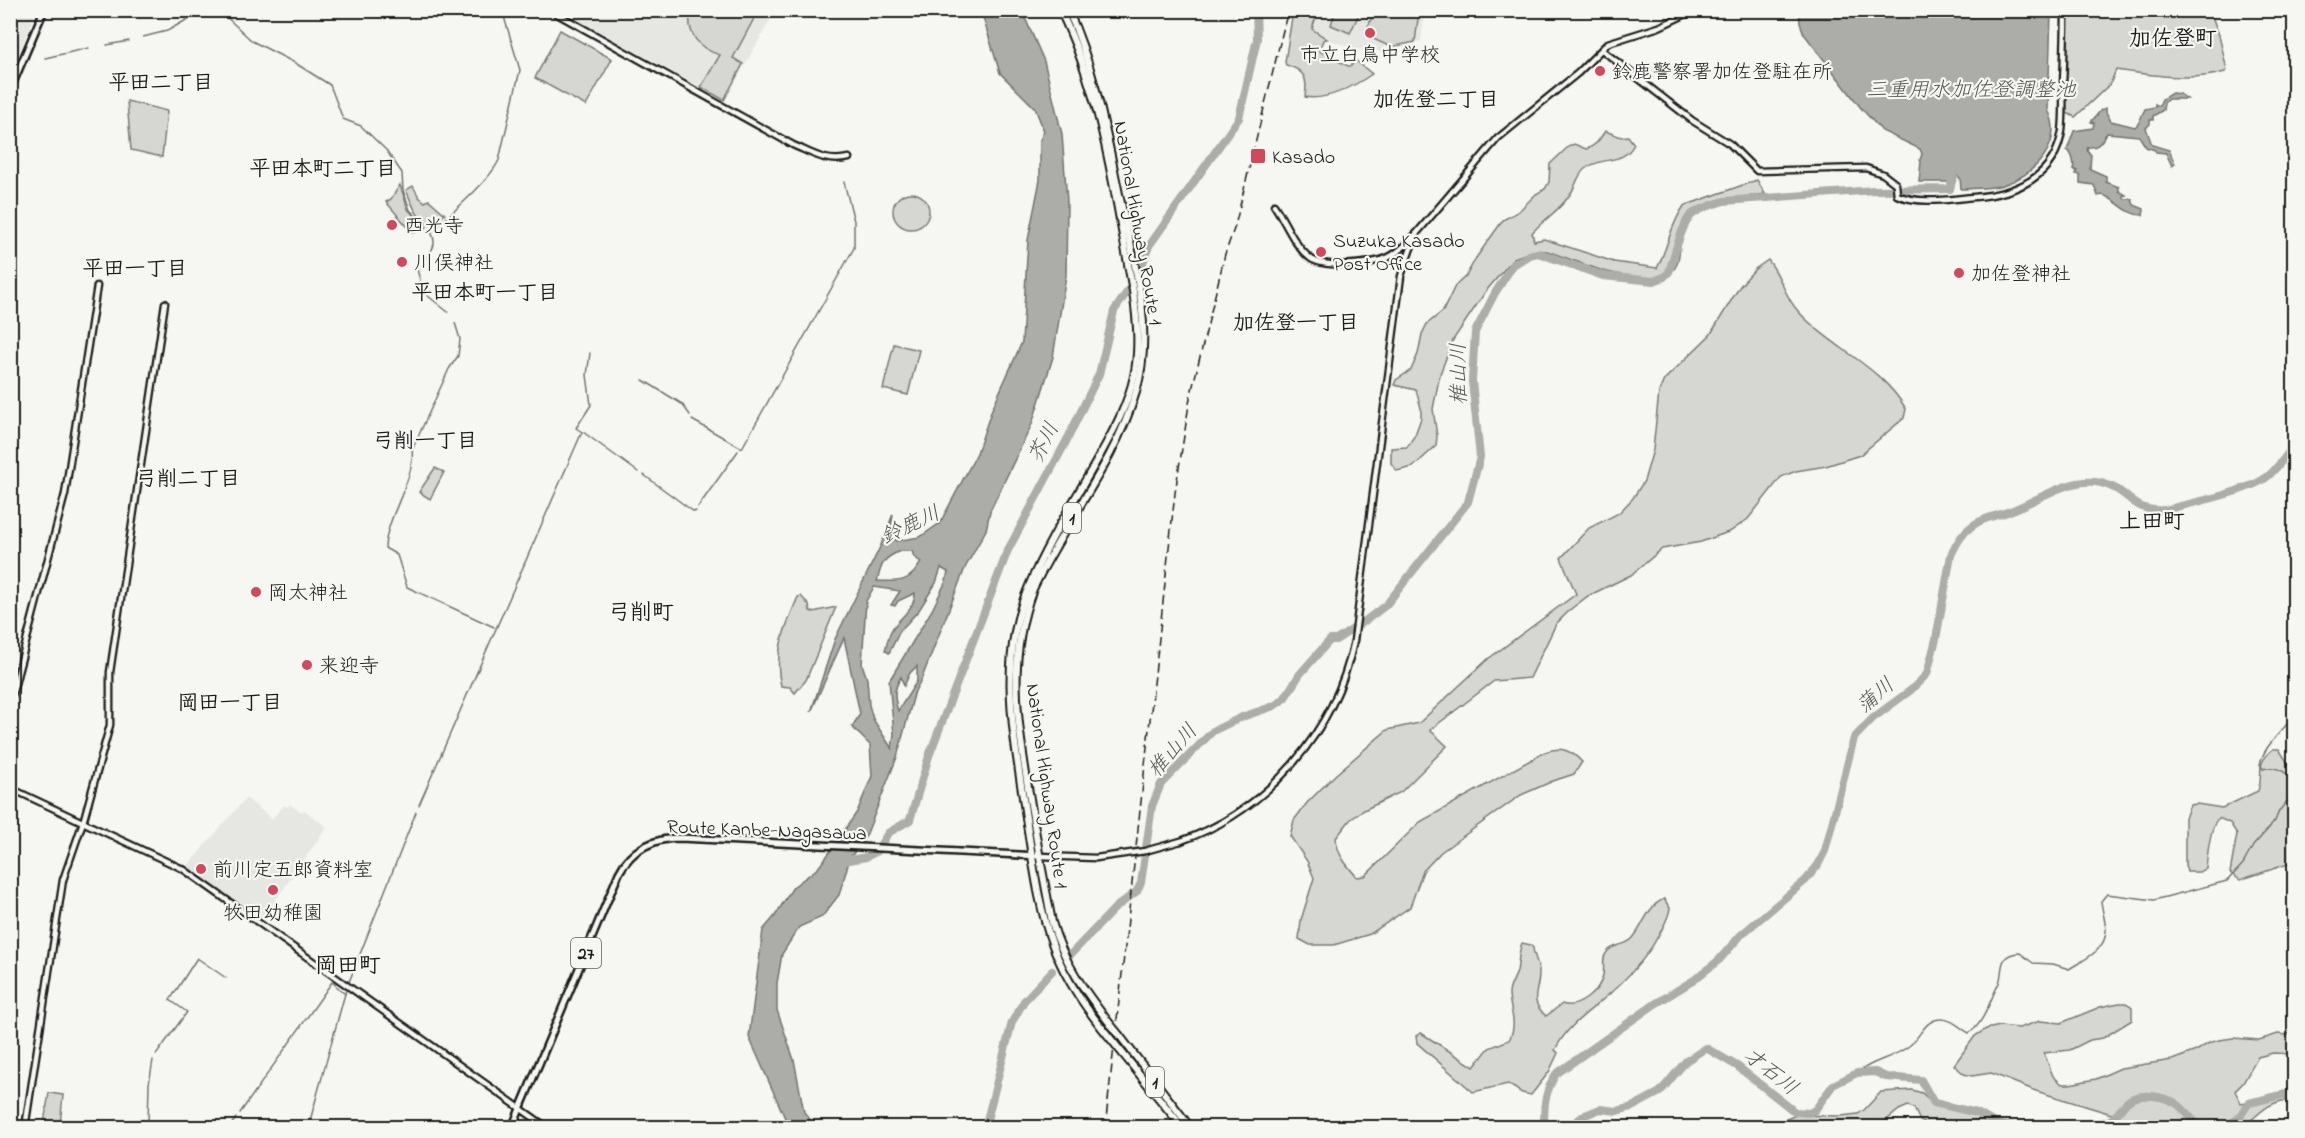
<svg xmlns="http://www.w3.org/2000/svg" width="2305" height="1138" font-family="'Indie Flower','Klee One',sans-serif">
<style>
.built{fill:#e6e6e2}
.green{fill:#d6d6d2;stroke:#797977;stroke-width:1.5}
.water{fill:#acaca9;stroke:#727271;stroke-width:1.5;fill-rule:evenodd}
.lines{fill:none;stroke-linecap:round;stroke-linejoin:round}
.stream{stroke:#727271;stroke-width:1.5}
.river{stroke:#acaca9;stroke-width:8}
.secondary-casing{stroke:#1c1c1c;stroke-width:9}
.primary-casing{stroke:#1c1c1c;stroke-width:10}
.highway-casing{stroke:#1c1c1c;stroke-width:10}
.secondary{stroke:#f6f6f2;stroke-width:4.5}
.primary{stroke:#f6f6f2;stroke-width:5}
.highway{stroke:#f6f6f2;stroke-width:6}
.rail{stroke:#1c1c1c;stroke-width:1.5;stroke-dasharray:9 4.5;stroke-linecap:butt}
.secondary-bridge-casing{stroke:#1c1c1c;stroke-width:9;stroke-linecap:butt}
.highway-bridge-casing{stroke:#1c1c1c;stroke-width:10;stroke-linecap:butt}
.secondary-bridge{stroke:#f6f6f2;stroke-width:4.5}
.highway-bridge{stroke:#f6f6f2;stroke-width:6}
.poi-dot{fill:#d1495b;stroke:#f6f6f2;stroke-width:2}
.labels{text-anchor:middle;stroke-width:4.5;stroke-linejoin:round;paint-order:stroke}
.shield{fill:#f6f6f2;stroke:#5d5d5c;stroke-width:1.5}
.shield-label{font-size:18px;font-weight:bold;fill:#1c1c1c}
.poi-label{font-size:20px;fill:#1c1c1c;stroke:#f6f6f2;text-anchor:start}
.street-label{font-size:20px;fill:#1c1c1c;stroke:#f6f6f2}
.neighbourhood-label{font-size:21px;font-weight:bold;fill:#1c1c1c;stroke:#f6f6f2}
.water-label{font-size:21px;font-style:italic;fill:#565654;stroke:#f6f6f2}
.quarter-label{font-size:22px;font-weight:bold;fill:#1c1c1c;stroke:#f6f6f2}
</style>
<rect width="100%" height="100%" fill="#f6f6f2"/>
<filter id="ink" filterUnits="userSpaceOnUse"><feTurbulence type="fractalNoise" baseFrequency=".0167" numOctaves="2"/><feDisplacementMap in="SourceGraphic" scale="12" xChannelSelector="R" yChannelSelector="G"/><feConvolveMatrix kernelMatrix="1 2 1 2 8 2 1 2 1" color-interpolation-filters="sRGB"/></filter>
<g filter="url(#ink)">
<g class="built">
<path d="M11,10L36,11L11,72L10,11Z"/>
<path d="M571,10L775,11L725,101L573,17L570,14Z"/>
<path d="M1318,11H1425L1421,41L1392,48L1384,46L1381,53L1376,50L1355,49L1327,39L1313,31L1312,29Z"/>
<path d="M246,798L272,819L284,805L287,807L290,805L302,812L304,810L327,827L260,922L187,870L189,864Z"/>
</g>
<g class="green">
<path d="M691,10L758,11L733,58L743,64L724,100L701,87L720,55C699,49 685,33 691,10Z"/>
<path d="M1293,11H1318L1312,29L1327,39L1323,40L1319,51L1348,66H1351L1355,60L1372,74C1353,87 1328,101 1305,97C1308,79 1305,70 1286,65L1285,62Z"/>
<path d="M1335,11L1360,12L1350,33L1331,25Z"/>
<path d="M1375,11H1419L1415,42L1391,47L1371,38L1366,31Z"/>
<path d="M2068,11H2210L2219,35L2227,70L2225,72C2192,82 2151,75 2116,70L2110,84L2075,117L2065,112Z"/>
<path d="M560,30L612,59L586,106L535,78Z"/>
<path d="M127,101L167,111L162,157L131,150Z"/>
<path d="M1605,131L1621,137L1628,136L1634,144C1624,165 1603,156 1586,168C1577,174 1576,188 1569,196C1559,211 1543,220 1532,233L1534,241L1544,239L1614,262L1657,268C1668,248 1670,225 1684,206L1757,180L1765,194C1746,197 1702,200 1688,214C1669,234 1697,274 1650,281L1603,271L1547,251H1533L1514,258L1486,291L1453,340L1440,374L1433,409L1437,436L1436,446L1413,467L1397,471L1391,463V448L1407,447L1415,435L1421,418V408L1416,390L1394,385L1396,380L1411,370L1418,354L1422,334L1427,324L1443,311L1455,286L1466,276L1476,258L1503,220L1519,211L1536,194L1545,189L1549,182L1550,164L1568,147L1574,144L1586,149C1597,145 1599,140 1605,131Z"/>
<path d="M400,185L408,209L425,228L413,233L386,202L391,199Z"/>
<path d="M413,186L419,197L425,202L429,200L445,214L432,226C416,219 413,205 406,190Z"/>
<circle cx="911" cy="211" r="18"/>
<path d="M1768,260C1781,275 1784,296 1798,311C1831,348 1880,365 1906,409L1904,418L1860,455L1826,466L1796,471L1781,477L1748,519L1731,531L1701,542L1662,549L1631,575L1588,596L1572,608L1556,624L1530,678L1494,681L1430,730L1447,746L1401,792L1364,810L1350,820L1336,838C1337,854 1346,865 1357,877L1365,876L1420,822L1545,752C1560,746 1571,750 1582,762L1574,774L1553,781L1521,795L1441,852L1423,871L1410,907L1370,934L1334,945H1310L1299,939L1301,920L1314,878L1307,861L1290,836L1294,820L1307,803L1335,775L1387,730L1419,723L1488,659L1576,594L1561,558L1589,528L1619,513L1633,498L1644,481L1653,450L1659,392L1664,380L1710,335L1740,286L1755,269Z"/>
<path d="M894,344L919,350L908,395L883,389Z"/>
<path d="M435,468L444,472L430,499L419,492Z"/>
<path d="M801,596L809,605L810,611L813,612L836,607L806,680L795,693L790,687L781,686C773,653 785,628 798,597Z"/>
<path d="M2273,749H2279L2289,765L2294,769V862L2240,880L2230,873L2237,834L2230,823L2219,818C2210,824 2207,858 2206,869L2199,872H2187L2185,865V818L2190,805L2197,804L2222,808L2258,791C2265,771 2253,767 2273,749Z"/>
<path d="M1664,899L1670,908C1669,917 1664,925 1660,933C1650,952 1635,970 1620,984C1598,1007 1569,1021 1555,1050L1558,1053L1549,1072L1531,1095L1522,1093L1508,1084L1473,1092L1417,1043L1416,1036L1421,1033L1474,1067L1489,1048L1509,1040C1518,1023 1510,1012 1509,994C1509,986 1515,979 1517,971C1519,962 1518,953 1522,943L1531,945L1533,948C1534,956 1538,963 1539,971C1540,993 1527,998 1546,1016L1562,1004C1578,1010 1600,991 1603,975C1605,966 1601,959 1607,952C1613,944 1625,946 1632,939C1644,926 1646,907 1664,899Z"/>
<path d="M2119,1003H2126L2132,1007V1020L2103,1038L2090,1040L2070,1050L2044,1053L2053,1076L2062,1084H2070L2096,1079L2121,1068L2172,1060L2196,1051L2209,1043L2219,1040L2233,1038L2259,1040L2278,1034L2294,1036V1054L2273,1053L2258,1057L2243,1083L2235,1091L2241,1103L2292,1093H2294V1100C2271,1099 2260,1112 2244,1127H2070L2118,1116L2036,1091L1991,1073L1972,1076L1964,1074L1954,1065L1975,1036L1986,1029L2000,1026L2019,1028L2040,1021L2061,1023L2100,1007Z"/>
<path d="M1912,1090L1922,1093L1934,1104L1966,1112L2007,1127H1952L1938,1121L1929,1125L1920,1121L1914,1108L1908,1106L1899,1110L1883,1123L1851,1127H1767L1796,1115L1841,1116L1858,1114L1864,1110L1881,1092Z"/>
<path d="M49,1093L63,1095L60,1125L44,1123Z"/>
</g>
<g class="water">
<path d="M981,11H1022L1044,61L1062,134L1067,202L1066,276L1053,357L1032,424L990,511L986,530L965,568L922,678L915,691L897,757L866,836L850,858L839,895L822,917L799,927L782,954L777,983V1010L794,1060L804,1112L816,1127H789L749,1037L763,930L775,916L793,887L818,868L827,856L857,812L872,776L870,745L852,727L860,714L844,638L811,712L835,639L881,545L893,514L891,531L896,541L920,537L940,523L977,453L992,409L1022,342L1028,240L1040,180V140L1044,131L1035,108L1000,73ZM900,551H912L914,557L921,562C910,583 899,582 877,581C882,563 882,559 900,551ZM941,568L948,572L946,581L932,610L889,681L894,734L892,749L873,719L869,705L867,679L862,664L866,601L874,587L900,591L891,605L895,606L898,601L915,593C915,610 898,618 891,631C888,637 887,644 885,650L889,653L900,631L919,610L936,583ZM917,666V681L898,711C894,697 893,690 901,677L904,686L910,673Z"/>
<path d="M1799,11H2051L2048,110C2065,144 2034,175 2003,185C1990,189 1975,188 1961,189L1960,178L1957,176L1955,182H1919L1921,161L1920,160L1922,154L1920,149L1882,131L1861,108L1804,34L1800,23Z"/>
<path d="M2172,93L2180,94L2187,99H2168L2164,103L2163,110L2153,116V120H2150V124L2146,128L2152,145L2169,150L2175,164L2172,166L2166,153L2156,152L2155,150L2146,147L2139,136L2107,133C2101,141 2100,148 2088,147L2087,150L2091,155L2090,169L2106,176V182L2119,187V191L2126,195L2123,196L2125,199H2132L2134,205L2144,209L2143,215C2125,215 2119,201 2103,195L2098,196L2094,185L2080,183V175L2076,174L2077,171L2073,169C2075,165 2072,152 2067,150L2074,131L2093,128L2094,123L2091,122L2101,110L2106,108V112L2111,121L2135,127L2138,124L2145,109L2155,107V104L2159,106L2162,99Z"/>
</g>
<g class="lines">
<g class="stream">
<path d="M219,10L252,41L295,63L330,85L343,119L361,126L386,150L402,173L403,190L410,210L427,227"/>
<path d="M143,37L167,31L204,10"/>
<path d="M107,45L129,41"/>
<path d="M45,58L89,48"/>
<path d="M448,312L423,292L417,269C424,256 441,249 431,232C448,216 490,181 499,160L520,70L502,10"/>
<path d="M455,323L460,339L458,356L449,369L412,450C416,478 386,517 385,548L397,555L407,587L494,627"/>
<path d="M643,380L682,404L690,415"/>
<path d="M692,420L742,448L854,248V221L844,182"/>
<path d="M583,432L638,472"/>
<path d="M644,475L694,512L696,511"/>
<path d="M698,507L738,451"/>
<path d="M2294,716C2282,731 2264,746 2260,764L2263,769C2277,765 2287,772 2294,783"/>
<path d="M419,805L582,432L576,428L591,405L587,375L590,353"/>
<path d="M349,982L416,812"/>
<path d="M156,1055L187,1012L170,1000L197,958L226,978"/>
<path d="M1859,1072C1872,1060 1894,1058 1909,1046C1920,1038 1924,1020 1940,1019C1951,1018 1960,1028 1969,1033C1984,1024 1990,1000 1998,985C2005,973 1995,954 2020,953L2033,963L2053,964L2069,969C2085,959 2107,950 2106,929C2105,920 2102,910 2101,901L2107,894L2154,900L2227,881L2243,864L2253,846L2275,821L2279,811L2294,793"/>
<path d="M240,1113L332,982L345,994"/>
<path d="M148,1122L149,1084L153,1060"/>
<path d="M147,1126V1128"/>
<path d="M229,1128L236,1118"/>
<path d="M308,1128L346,990"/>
</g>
<g class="river">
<path d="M839,862L866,857L876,852L888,833L910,820L929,756L1008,550L1068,438L1099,374L1114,311L1138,276L1149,246L1239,118L1257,39L1256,10"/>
<path d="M1070,955L1115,908L1137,891L1141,883L1152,806L1161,784L1213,731L1242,717L1274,706L1284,699L1300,674L1330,640H1336L1365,621L1386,605L1468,502L1480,457L1472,381L1475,332L1495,293L1513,265L1529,255L1538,253L1603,276L1654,281L1664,277L1669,272C1674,257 1681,224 1693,214C1701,208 1714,204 1724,201L1875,190L1950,189L1954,173"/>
<path d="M985,1128L1012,1022L1024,1001L1052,971"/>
<path d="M1544,1128C1544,1105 1544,1093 1556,1074L1655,1004L1694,980L1719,960L1741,935L1806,880L1818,865L1825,851L1854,738L1873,718L1911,690L1927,674L1936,639L1951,555C1956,544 1962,533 1972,526C1984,517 1997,516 2010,511C2038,501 2069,476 2101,483C2131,490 2130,513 2165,510C2191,503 2247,492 2267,477C2278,468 2285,456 2294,446"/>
<path d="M1568,1128L1583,1116L1600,1109L1617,1111L1632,1107L1660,1092L1686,1061L1706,1048L1737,1066L1795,1112L1809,1113L1815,1110L1833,1085L1857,1073L1875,1072L1886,1077L1921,1080L1934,1103L1977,1113L1996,1124L2020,1128"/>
<path d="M2066,1128C2079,1126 2096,1126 2108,1121C2117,1117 2121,1108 2127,1102C2138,1092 2160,1096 2172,1101C2185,1106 2190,1122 2204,1128"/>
<path d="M2223,1128L2238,1119L2249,1103L2294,1092"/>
</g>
<g class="secondary-casing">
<g id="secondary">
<path d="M550,10L793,145C814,154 826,163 849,158"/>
<path d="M1602,50L1693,121L1730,144L1757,171L1866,168L1883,174L1896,184L1897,195C1921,205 1949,199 1974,197C2016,194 2055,177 2062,131C2064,115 2063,100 2063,84C2064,60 2065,35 2065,10"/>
<path d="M1274,205C1285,221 1294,246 1310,258C1324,269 1372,264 1387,258C1399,253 1407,243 1416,234L1498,138L1578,73L1608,43L1659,27L1695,10"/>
<path d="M10,703L65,494L97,286"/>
<path d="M10,788L183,869L548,1128"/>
<path d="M1181,841C1269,810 1335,731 1354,641L1401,276L1416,234"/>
<path d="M1040,856L1096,858"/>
<path d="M25,1128L63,880L84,819L110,725V672L165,303"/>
</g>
</g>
<g class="primary-casing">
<g id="primary">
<path d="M10,90L44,10"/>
<path d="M512,1128L619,873C631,849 654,838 680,838L1040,856"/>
</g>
</g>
<g class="highway-casing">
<g id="highway">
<path d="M1060,10C1103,97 1115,197 1133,291C1137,319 1140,348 1134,376C1128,404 1114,430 1100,455C1076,498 1048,541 1029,586C996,661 1015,740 1026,818C1033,861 1038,906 1053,946C1066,981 1087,1010 1110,1038"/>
<path d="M1068,10C1095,69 1106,132 1119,194C1133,257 1155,328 1136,392C1115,463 1064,523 1033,589C1007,658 1017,717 1028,787C1035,832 1043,877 1052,922C1063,962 1086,993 1111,1025"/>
<path d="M1120,1036L1191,1128"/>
<path d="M1119,1049L1183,1128"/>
</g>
</g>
<use href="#secondary" class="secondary"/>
<use href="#primary" class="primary"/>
<use href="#highway" class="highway"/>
<path class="rail" d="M1105,1128L1175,493L1190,398L1225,254L1235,226L1288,10"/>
<g class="secondary-bridge-casing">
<path id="secondary-bridge" d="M1096,858L1145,851L1181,841"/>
</g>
<g class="highway-bridge-casing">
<g id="highway-bridge">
<path d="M1111,1025L1120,1036"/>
<path d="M1110,1038L1119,1049"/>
</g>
</g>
<use href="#secondary-bridge" class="secondary-bridge"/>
<use href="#highway-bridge" class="highway-bridge"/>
</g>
</g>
<g class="poi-dot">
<circle cx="1370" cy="33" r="6"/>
<circle cx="1600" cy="71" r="6"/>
<rect x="1250" y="148" width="16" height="16" rx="3"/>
<circle cx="392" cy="225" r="6"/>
<circle cx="1321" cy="252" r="6"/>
<circle cx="402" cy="262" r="6"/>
<circle cx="1959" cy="273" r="6"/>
<circle cx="256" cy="592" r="6"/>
<circle cx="307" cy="665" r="6"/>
<circle cx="201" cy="869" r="6"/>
<circle cx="273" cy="890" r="6"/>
</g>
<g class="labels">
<g class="shield">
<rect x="1063" y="503" width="18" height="30" rx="4.5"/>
<rect x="571" y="938" width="30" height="30" rx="4.5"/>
<rect x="1146" y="1067" width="18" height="30" rx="4.5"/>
</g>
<g class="shield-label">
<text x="1072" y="524">1</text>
<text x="586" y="959">27</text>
<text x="1155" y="1088">1</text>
</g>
<g class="poi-label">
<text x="1370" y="61" text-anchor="middle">市立白鳥中学校</text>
<text x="1612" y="78">鈴鹿警察署加佐登駐在所</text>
<text x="1272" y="163">Kasado</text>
<text x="404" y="232">西光寺</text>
<text x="1333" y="247">Suzuka Kasado<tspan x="1333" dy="23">Post Office</tspan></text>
<text x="414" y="269">川俣神社</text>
<text x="1971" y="280">加佐登神社</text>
<text x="268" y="599">岡太神社</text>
<text x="319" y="672">来迎寺</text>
<text x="213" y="876">前川定五郎資料室</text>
<text x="273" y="919" text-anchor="middle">牧田幼稚園</text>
</g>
<g class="street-label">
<text transform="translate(1139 223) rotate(80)" y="7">National Highway Route 1</text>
<text transform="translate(1048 786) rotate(82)" y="7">National Highway Route 1</text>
<text transform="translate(767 829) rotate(2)" y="7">Route Kanbe-Nagasawa</text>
</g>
<g class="neighbourhood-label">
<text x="161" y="89">平田二丁目</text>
<text x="1436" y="106">加佐登二丁目</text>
<text x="323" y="175">平田本町二丁目</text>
<text x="135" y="275">平田一丁目</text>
<text x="485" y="299">平田本町一丁目</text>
<text x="1296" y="329">加佐登一丁目</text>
<text x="425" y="447">弓削一丁目</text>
<text x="188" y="485">弓削二丁目</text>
<text x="230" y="709">岡田一丁目</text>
</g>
<g class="water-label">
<text x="1971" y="96">三重用水加佐登調整池</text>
<text transform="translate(1458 374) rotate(-91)" y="7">椎山川</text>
<text transform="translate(1043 442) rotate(-63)" y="7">芥川</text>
<text transform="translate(910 524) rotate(-25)" y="7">鈴鹿川</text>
<text transform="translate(1875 695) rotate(-41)" y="7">蒲川</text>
<text transform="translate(1172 750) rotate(-49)" y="7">椎山川</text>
<text transform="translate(1771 1071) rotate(38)" y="7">才石川</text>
</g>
<g class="quarter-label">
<text x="2173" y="45">加佐登町</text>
<text x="2152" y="528">上田町</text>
<text x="641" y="619">弓削町</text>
<text x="348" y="972">岡田町</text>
</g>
</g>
<rect width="2305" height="1138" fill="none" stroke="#f6f6f2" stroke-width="36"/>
<rect x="18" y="18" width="2269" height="1102" fill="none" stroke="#1c1c1c" stroke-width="2" filter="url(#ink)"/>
</svg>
